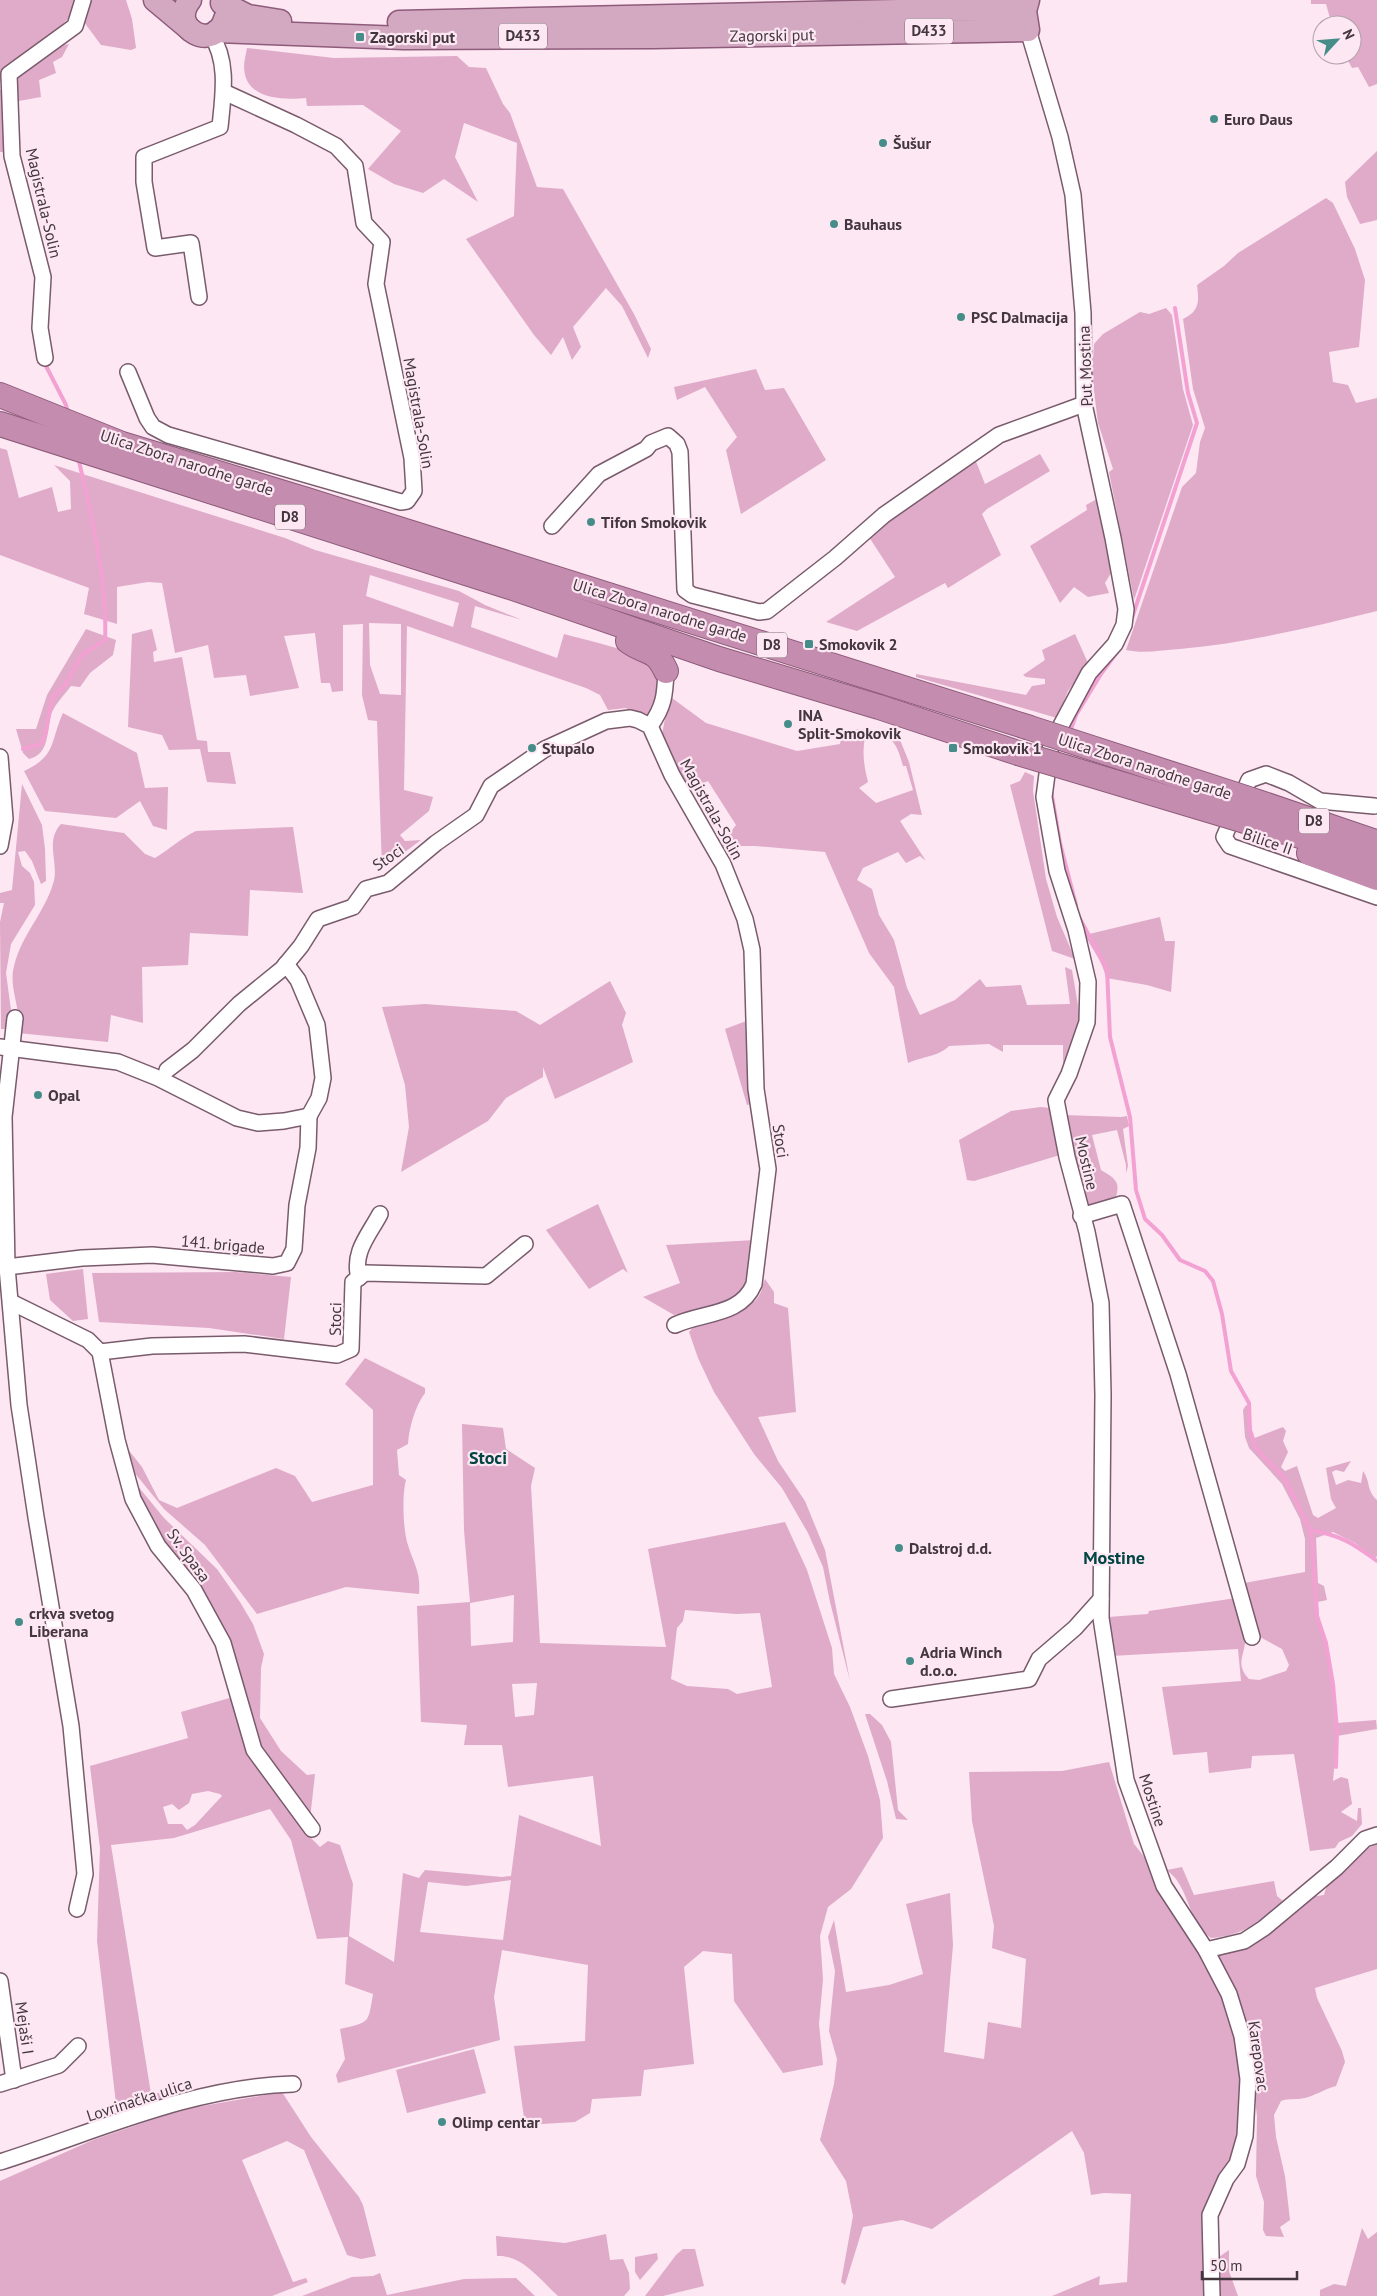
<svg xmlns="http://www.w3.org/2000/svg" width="1377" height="2296" font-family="'PT Sans',sans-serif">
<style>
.green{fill:#dfabc9;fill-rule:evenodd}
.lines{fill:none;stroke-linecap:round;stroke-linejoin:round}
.stream{stroke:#f3a1d2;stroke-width:4}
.minor-casing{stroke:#795b6c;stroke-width:18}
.primary-casing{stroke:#8e5b7a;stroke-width:25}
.trunk-casing{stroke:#8e5b7a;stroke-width:26}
.minor{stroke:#fff;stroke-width:15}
.primary{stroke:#d3a9c2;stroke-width:22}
.trunk{stroke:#c48cae;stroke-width:24}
.trunk-bridge-casing{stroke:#8e5b7a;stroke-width:26;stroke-linecap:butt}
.trunk-bridge{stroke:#c48cae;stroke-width:24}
.poi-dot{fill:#468d89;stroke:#fce7f3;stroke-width:2}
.labels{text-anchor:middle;stroke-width:4.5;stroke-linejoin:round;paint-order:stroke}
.shield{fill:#fce7f3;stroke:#7a6b74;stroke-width:1}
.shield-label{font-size:15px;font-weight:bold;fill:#43363e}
.street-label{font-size:16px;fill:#43363e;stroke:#fce7f3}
.poi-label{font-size:16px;font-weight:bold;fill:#43363e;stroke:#fce7f3;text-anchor:start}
.neighbourhood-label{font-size:18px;font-weight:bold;fill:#014442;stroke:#fce7f3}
</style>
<rect width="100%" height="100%" fill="#fce7f3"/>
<g class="green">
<path d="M0,0H77L70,17L3,81L0,82Z"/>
<path d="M89,0H126L132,19L136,48L131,50L101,45L84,22Z"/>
<path d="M1311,0H1377V84L1369,87L1358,67L1352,68L1345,55H1352V25H1332L1326,4H1311Z"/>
<path d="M69,44L62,57L53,62L56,73L39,80L41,97L13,102L16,73L53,47Z"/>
<path d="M247,48L334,58L457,56L469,67L486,68L503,104L510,113L537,187L563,189L634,314L651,349L648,358L622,306L606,288L573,327L581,347L572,360L563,337L551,355L534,335L466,239L514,216L517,143L464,123L455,157L478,202L444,179L423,193L394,184L368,169L401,131L363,105L307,106L306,98C283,100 245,100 244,67C244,61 246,54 247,48Z"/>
<path d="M3,89L5,152H0V90Z"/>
<path d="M1377,151V220L1360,224L1347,197L1345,182Z"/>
<path d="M1326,198L1333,203L1355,249L1365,280L1359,347L1329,352L1333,382L1348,385L1356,403L1377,398V611C1312,627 1247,643 1180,649C1162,650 1144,654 1126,650L1182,487L1196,473L1200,442L1205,428L1193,389L1183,319C1200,311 1199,301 1197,285L1224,266L1238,253Z"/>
<path d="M1166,308L1172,315L1183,389L1193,425L1134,600L1109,472L1113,469L1098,423L1092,375L1094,344L1103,334L1140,312L1149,314Z"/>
<path d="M756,369L765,390L784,388L826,460L741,514L726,450L737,437L705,387L677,400L674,387Z"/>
<path d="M0,448L7,450L19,498L52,487L58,512L71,509L70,481L54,465L285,538L315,550L459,591L485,605L522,620L475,606L471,627L557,658L564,634C581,639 639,651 648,663C661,678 659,697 652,714L636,715L626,708L608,710L600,695L586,688L407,626L404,790L433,797L429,811L400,835L405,841L421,840L382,869L377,721L368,720L362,695L363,624L343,625V691L332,692L330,683H321L315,633L284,636L299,688L250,696L246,675L214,678L208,645L175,653L162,583L148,582L117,587V624L84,614L89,588L0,555ZM370,575L459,603L453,627L366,596ZM369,623L401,624V695L380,694L370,665Z"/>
<path d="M1040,454L1050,471L987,509L982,514L1001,555L948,588L945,583L857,631L826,622L895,577L869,537C885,521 903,506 923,493C941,482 958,472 975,459L985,484Z"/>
<path d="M1097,499L1111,573L1105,583L1109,593L1088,597L1074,587L1060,603L1030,546L1087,510L1086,505Z"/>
<path d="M86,629L116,640L113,655L90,673L80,687L71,686C65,694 56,703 52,712C46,729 51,754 29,759L23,753L16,729H36L47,695Z"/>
<path d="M152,629L157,650L153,652L154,662L182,657L197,740L207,741L208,752H230L236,784L207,782L200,749L169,750L162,735L128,727L132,634Z"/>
<path d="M1075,634L1088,663L1068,691L1057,718L916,677V674L1026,695L1032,686L1045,684V679L1026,677L1023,675L1045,660L1042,650Z"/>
<path d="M672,698L706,723L797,751L840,744L842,730L867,729L900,740L909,762L922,815L911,814L900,821L926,861L920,856L906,863L898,852L863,868L857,880L872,889L879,915L894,940L907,988L920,1015L955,1000L980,979L986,987L1021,985L1027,1005L1070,1004L1065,967L1072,970L1080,1017L1075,1039L1063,1064V1045H1003V1052L989,1044L949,1046C940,1056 921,1057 908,1063L894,987L869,953L825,852L755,846H720L736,825L708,781L688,791L662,734L668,704ZM873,733C894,734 898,748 903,766H906L913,790L876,803L859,788L868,782C864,766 862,754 865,737Z"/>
<path d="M63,713L137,753L145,788L168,787L167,830L153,826L140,801L116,818L45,811L24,771C57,756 50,741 63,713Z"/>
<path d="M1025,772L1034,776L1033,791L1046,879L1057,917L1075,959L1052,951L1010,785L1020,781Z"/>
<path d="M22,784L42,825L45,849L46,881L41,884L32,861L25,851L18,852L22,866L30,873L34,882L35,905L11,944L6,973L11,1010L7,1029H1L0,922L4,903H0V893L12,890Z"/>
<path d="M61,824L124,833L145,854L155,858C170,849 181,838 196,831L293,827L303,893L250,890L248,936L190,933L188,965L142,967L143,1023L111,1015L108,1042L18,1033C22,1012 10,991 13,971C19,937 43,916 53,884C60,864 44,842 61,824Z"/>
<path d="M1160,917L1165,941H1175L1171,992L1147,985L1106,978C1103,962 1092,949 1085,935Z"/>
<path d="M610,981L626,1013L622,1025L633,1062L555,1099L543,1067V1077L506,1098L488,1121L401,1172L409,1127L405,1085L382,1007L425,1004L516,1011L540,1025Z"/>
<path d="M749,1020L750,1104L747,1105L725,1029Z"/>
<path d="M1041,1107L1050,1108L1060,1155L974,1181L967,1180L959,1140L1011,1111Z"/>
<path d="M1064,1115L1121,1117L1127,1116L1129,1126L1123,1129L1128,1166L1126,1173V1165L1117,1130L1092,1135L1101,1170C1114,1178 1121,1181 1116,1197C1107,1204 1094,1207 1084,1204L1077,1161L1074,1158Z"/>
<path d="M598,1204L628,1273L623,1269L589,1289L546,1230Z"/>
<path d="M755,1240L749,1284L731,1303L674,1315L643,1297L680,1283L666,1245Z"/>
<path d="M83,1269L88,1319L73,1321L50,1300L46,1274Z"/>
<path d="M236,1272L291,1277L284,1339L209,1328L99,1322L92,1273Z"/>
<path d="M765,1279L774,1292V1303L788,1308L796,1412L758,1417L778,1461L805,1501L825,1550L850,1681L830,1602L823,1567L808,1533L782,1488L754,1454L714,1392L698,1358L689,1332L693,1327C712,1321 750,1313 760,1294C762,1290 763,1283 765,1279Z"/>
<path d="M365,1358L425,1388V1393C415,1406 409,1428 408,1444L397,1450L399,1475L406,1480C402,1495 403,1526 407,1542C413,1563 421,1571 419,1594L346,1587L257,1614L205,1545L164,1509L129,1466L123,1443L142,1467L159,1500L177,1508L276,1468L295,1476L312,1502L373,1485V1410L345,1384Z"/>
<path d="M1246,1405L1250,1408L1249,1428L1252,1439L1283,1427L1286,1431L1283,1441L1288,1452L1281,1467L1285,1471L1297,1466L1313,1515L1318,1518L1336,1508L1331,1499L1326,1468L1351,1461L1344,1472L1336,1470L1332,1472L1336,1485L1348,1480L1361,1483L1363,1471C1371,1482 1366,1490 1377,1500V1556L1375,1558L1355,1543L1333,1532L1316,1538L1318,1583L1324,1586L1327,1600L1318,1602L1319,1618L1331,1663L1337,1723L1376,1720L1377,1729L1337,1736L1333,1781L1341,1777L1348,1779L1352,1804L1341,1812L1357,1821L1358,1808H1361L1362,1824L1352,1836L1339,1842L1335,1848L1310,1851L1294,1754L1252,1756L1251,1768L1209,1773L1207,1752L1173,1755L1162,1687L1241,1681L1238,1649L1111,1656L1108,1617L1148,1614L1149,1611L1236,1598C1239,1611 1244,1624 1245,1638C1246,1655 1234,1663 1249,1679L1259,1680L1286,1671L1289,1665L1282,1649L1260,1637L1250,1610L1244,1583L1305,1572V1539L1300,1519L1282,1484L1249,1448L1245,1437L1243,1410Z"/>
<path d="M462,1424L503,1428L506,1449L535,1468L531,1486L540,1643L666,1647L648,1549L785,1522L807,1570L832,1648L834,1674L850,1707L868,1756L880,1800L883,1838L851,1889L828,1907L820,1936L823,1979L819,2024L823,2065L783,2073L734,2001L732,1954L703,1951L684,1967L694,2064L644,2070L641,2096L592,2099L590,2113L575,2122L525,2125L514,2046L585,2041L588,1965L502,1950L494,1997L500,2040L338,2083L336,2075L345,2059L340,2029C370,2022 368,2024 373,1994L345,1984L348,1937L317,1939L291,1840L270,1809L174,1838L111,1845L151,2094L165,2092V2100L138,2105L117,2112L97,1941L100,1848L90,1766L188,1738L181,1712L233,1697L307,1834L320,1847L328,1841L340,1845L353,1884L349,1936L394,1962L403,1873L419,1878L425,1870L502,1877L511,1876L519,1815L601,1846L593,1776L508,1787L502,1745H464L467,1725L421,1722L417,1606L470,1602L464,1530ZM514,1595L513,1642L471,1646L470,1603ZM685,1610L736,1614L760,1613L772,1687L737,1694L728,1689L687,1686L671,1679L677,1628L683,1621ZM537,1683L534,1715L515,1717L512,1684ZM208,1791L220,1794L222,1796L195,1825L187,1830L182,1824H168L163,1807L172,1804L179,1810L189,1803L192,1794ZM511,1880L503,1940L420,1932L428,1882L466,1886Z"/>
<path d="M132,1479L164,1518L217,1569L240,1602L253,1624L264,1654L261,1668L260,1718L281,1751L307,1775L315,1774L310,1819L254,1739L224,1632L205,1595L150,1522Z"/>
<path d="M865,1714H870L882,1725L891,1742L898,1810L908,1820L896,1819L887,1781Z"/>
<path d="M1109,1762L1134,1844L1150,1864L1196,1941L1224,1999L1235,2036L1244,2110L1232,2160L1203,2213L1207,2296H1052L1100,2276L1099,2285L1127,2282L1131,2194L1104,2193L1091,2195L1084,2153L1072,2131L932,2229L902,2220L863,2227L845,2285L841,2282L853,2216L846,2181L820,2140L834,2084L837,2059L829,2031L835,1971L828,1937L834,1920L846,1992L889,1985L923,1974L906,1904L950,1893L953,1945L944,2052L984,2059L988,2022L1021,2028L1026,1959L992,1948L994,1926L972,1821L969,1772L1062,1771Z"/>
<path d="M1377,1844V1969L1315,1988L1317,1998L1342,2051L1345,2062L1336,2086C1325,2089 1314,2096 1305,2098C1296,2100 1289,2098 1281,2101L1274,2115L1276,2137L1285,2176L1290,2220L1280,2227L1284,2237L1266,2236L1263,2230L1264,2202L1256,2176L1257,2116L1253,2082L1232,1985L1219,1961V1955L1315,1893L1317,1896L1324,1895L1329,1877L1360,1852Z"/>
<path d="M1182,1867L1194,1895L1274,1881L1277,1896L1283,1901C1255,1923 1248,1934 1211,1938C1192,1926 1190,1900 1178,1882C1176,1878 1171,1874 1167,1870Z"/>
<path d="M474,2049L486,2093L407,2113L396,2070Z"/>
<path d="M282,2092L311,2137L359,2197L363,2205L376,2256L361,2259L347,2255L304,2150L287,2141L242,2160L293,2282L306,2278L308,2282L272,2296H0V2181L93,2140L163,2116L197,2107Z"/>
<path d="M1362,2228L1368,2239L1377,2232V2296H1320V2290L1334,2284L1346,2286Z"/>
<path d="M606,2234L610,2260L623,2259L629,2273L630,2289L624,2296H558C541,2281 522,2254 497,2256L496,2236L565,2243Z"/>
<path d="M683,2249H695L704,2286L663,2296H645L676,2255Z"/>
<path d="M1229,2250V2271L1238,2296H1218L1216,2259Z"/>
<path d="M657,2253L658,2259L640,2280L635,2272V2257Z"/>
<path d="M380,2273L387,2295L464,2279L516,2278L535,2296H302L352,2277L373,2276Z"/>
</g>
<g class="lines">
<g class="stream">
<path d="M46,366L66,405L68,413"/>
<path d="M1132,618L1197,423L1188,393L1175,308"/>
<path d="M1070,732L1076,715L1101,674L1123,644"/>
<path d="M23,749L41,744L46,732L52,698L65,685L82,655L105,640C108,583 91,513 78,457"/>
<path d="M1051,790L1060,843L1076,905"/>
<path d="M1079,917L1107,969L1110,1037L1130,1117L1136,1190L1145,1219L1162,1235L1180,1260L1205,1271L1213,1281L1222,1314L1231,1371L1249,1403L1250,1430L1256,1448L1285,1479L1310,1530L1312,1540L1317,1616L1326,1643L1333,1684L1337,1730L1336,1767"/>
<path d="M1310,1530C1340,1535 1353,1543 1377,1561"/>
</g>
<g class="minor-casing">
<g id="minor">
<path d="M1028,30L1060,137L1073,195L1083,313L1084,404L1113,538L1126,609L1124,625L1115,644L1089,673L1051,744L1044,797L1057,871L1076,930L1088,982L1087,1022L1069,1074L1056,1100L1067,1157L1087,1232L1101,1303L1103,1395L1101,1618L1126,1780L1164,1886L1206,1950L1229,1994L1242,2036L1248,2079L1245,2136L1237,2164L1226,2179L1210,2215L1212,2296"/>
<path d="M199,297L191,243L155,248L144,182V157L220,127C223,96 229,61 211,35"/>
<path d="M45,358L40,328L43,277L12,156L9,74L75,26L83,0"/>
<path d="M128,372L147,418L153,427L168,435L401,502L407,501L414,491L412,458L376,284L382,242L364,223L355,166L336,146L296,125L224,92"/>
<path d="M552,526L599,474L646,449L651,443L668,436L677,444L680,452L685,590L692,595L759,612L767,611L835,558L884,515L999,435L1084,404"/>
<path d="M650,726C664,707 665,695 666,671"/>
<path d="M0,757L5,819L0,846"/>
<path d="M1374,806L1320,801L1289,783L1266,774L1249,780L1224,837L1230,846L1377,897"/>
<path d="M15,1018L4,1117L7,1267L19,1405L36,1517L71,1726L85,1874L77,1909"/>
<path d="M0,1047L118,1062L158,1078L237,1118L258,1123L284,1121L309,1116"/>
<path d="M167,1070L193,1050L239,1004L282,969L301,946L318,919L353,907L366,889L388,883L436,843L476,815L491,786L545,749L606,721L630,718L638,720L650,726L672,775L723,864L745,919L752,950L756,1089L768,1169L754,1284C741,1316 703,1312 675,1325"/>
<path d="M1081,1216L1122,1204L1178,1374L1252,1637"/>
<path d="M7,1267L82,1258L152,1255L273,1266L287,1263L294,1249L297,1205L308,1148L309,1116L319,1098L323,1078L317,1025L298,980L286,964"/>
<path d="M359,1278C352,1252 369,1235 380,1214"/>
<path d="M11,1302L88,1340L100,1352L117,1440L133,1499L158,1546L194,1590L223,1643L254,1750L312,1829"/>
<path d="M100,1352L152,1346L244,1344L337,1355L351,1349L353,1282L365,1273L486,1276L525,1244"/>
<path d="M891,1699L1029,1679L1039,1659L1075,1628L1101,1599"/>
<path d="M1206,1950L1244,1941L1264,1928L1337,1867L1365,1839L1377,1835"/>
<path d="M0,1981L14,2080"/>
<path d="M0,2084L59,2065L78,2046"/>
<path d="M0,2162C95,2132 191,2087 293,2084"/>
</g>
</g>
<g class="primary-casing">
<g id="primary">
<path d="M155,0L192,31"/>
<path d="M190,0C167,29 215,53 225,19"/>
<path d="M222,3L248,16L280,21"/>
<path d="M399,22L989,9L1025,11"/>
<path d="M217,31L404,38L653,37L1028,30L1025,11L1028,0"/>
</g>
</g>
<g class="trunk-casing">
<g id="trunk">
<path d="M0,395L122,444L307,500L1027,727"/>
<path d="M0,424L510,587L719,659L879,707L1018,753"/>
<path d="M628,641C645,654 655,647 666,671"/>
<path d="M1252,800L1373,841"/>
<path d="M1245,821L1377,857"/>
<path d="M1309,853L1377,878"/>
</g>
</g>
<use href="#minor" class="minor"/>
<use href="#primary" class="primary"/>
<use href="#trunk" class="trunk"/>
<g class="trunk-bridge-casing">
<g id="trunk-bridge">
<path d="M1027,727L1252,800"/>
<path d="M1018,753L1245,821"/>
</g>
</g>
<use href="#trunk-bridge" class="trunk-bridge"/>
</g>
<g class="poi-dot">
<rect x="355" y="32" width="10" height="10" rx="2.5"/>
<circle cx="1214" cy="119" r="5"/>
<circle cx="883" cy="143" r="5"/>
<circle cx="834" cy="224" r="5"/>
<circle cx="961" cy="317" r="5"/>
<circle cx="591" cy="522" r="5"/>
<rect x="804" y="639" width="10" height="10" rx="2.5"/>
<circle cx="788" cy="724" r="5"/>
<circle cx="532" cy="748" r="5"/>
<rect x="948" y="743" width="10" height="10" rx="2.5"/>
<circle cx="38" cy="1095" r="5"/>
<circle cx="899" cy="1548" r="5"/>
<circle cx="19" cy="1622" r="5"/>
<circle cx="910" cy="1661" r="5"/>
<circle cx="442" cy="2122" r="5"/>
</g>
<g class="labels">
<g class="shield">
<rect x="905" y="18.5" width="48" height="25" rx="4"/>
<rect x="499" y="23.5" width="48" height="25" rx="4"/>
<rect x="275" y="504.5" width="30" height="25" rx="4"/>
<rect x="757" y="632.5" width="30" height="25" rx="4"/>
<rect x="1299" y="808.5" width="30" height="25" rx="4"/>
</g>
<g class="shield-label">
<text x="929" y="36">D433</text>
<text x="523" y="41">D433</text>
<text x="290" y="522">D8</text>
<text x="772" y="650">D8</text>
<text x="1314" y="826">D8</text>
</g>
<g class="street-label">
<text transform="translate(772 35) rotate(-1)" y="6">Zagorski put</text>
<text transform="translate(44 203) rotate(77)" y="6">Magistrala-Solin</text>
<text transform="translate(1085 366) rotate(-92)" y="6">Put Mostina</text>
<text transform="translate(419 413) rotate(80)" y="6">Magistrala-Solin</text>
<text transform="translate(187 462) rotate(18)" y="6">Ulica Zbora narodne garde</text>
<text transform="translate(660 610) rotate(17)" y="6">Ulica Zbora narodne garde</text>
<text transform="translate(1145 766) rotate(18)" y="6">Ulica Zbora narodne garde</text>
<text transform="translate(712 809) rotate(61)" y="6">Magistrala-Solin</text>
<text transform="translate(1268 841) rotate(19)" y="6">Bilice II</text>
<text transform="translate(388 857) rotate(-35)" y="6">Stoci</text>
<text transform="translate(781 1141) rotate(81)" y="6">Stoci</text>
<text transform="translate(1087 1163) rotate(77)" y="6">Mostine</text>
<text transform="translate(223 1244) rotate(5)" y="6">141. brigade</text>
<text transform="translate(335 1319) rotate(-89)" y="6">Stoci</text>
<text transform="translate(189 1555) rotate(54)" y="6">Sv. Spasa</text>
<text transform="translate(1153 1800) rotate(72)" y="6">Mostine</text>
<text transform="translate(25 2028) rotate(82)" y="6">Mejaši I</text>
<text transform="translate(1259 2056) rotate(82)" y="6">Karepovac</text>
<text transform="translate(139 2099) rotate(-18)" y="6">Lovrinačka ulica</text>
</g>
<g class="poi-label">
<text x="370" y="43">Zagorski put</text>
<text x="1224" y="125">Euro Daus</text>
<text x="893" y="149">Šušur</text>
<text x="844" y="230">Bauhaus</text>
<text x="971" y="323">PSC Dalmacija</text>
<text x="601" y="528">Tifon Smokovik</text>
<text x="819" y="650">Smokovik 2</text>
<text x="798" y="721">INA<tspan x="798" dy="18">Split-Smokovik</tspan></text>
<text x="542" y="754">Stupalo</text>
<text x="963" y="754">Smokovik 1</text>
<text x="48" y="1101">Opal</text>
<text x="909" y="1554">Dalstroj d.d.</text>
<text x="29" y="1619">crkva svetog<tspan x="29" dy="18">Liberana</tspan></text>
<text x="920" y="1658">Adria Winch<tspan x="920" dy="18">d.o.o.</tspan></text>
<text x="452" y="2128">Olimp centar</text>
</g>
<g class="neighbourhood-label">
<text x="488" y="1464">Stoci</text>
<text x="1114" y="1564">Mostine</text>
</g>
</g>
<g transform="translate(1337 40) rotate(64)"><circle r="24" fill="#fce7f3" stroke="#b2a0ab"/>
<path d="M0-4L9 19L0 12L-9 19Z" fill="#468d89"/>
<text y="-8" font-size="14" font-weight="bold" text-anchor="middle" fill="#43363e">N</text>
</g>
<path d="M1202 2271v8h95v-8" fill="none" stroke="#43363e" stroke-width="2.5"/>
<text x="1210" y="2271" font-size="15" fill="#43363e" stroke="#fce7f3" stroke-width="4" paint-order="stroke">50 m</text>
</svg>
